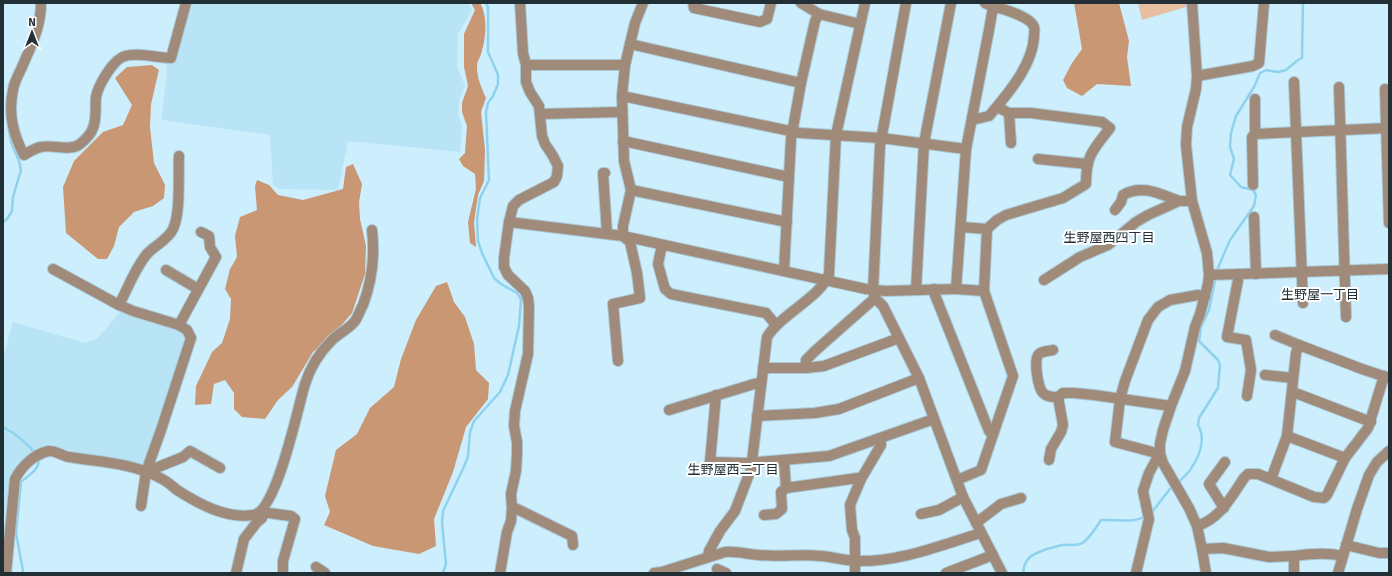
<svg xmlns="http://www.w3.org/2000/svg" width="1392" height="576" font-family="Signika,'Noto Sans JP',sans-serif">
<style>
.built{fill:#b9e4f6}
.green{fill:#e9bfa1}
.forest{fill:#c99774}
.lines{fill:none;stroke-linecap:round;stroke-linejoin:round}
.stream{stroke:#8fd2ee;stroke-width:2.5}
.minor-casing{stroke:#aac8d5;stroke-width:12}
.minor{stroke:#a08a7a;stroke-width:10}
.labels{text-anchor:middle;stroke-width:4;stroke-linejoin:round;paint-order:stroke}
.neighbourhood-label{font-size:13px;fill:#222f35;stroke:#fff}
</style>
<rect width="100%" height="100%" fill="#cceefd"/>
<g class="built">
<path d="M189,3H467L472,10L458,34L457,66L465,86L459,99L458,113L462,126L460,152L348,141L338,190L280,189L273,185L270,135L162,120V113L167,74L166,61Z"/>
<path d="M121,311L181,328L187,341L147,464L139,466L106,457L71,452L51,444L31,454L12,473L3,524V358L13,322L85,343L97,339Z"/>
</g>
<path class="green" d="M1138,3H1189V6L1142,20Z"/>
<g class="forest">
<path d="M471,3H480C488,16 486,40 481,54C480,58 477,61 477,66C477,78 481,87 486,98L481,112L485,150L484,181L478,195L474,222L476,247L470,243L468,222L476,189L475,174L463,166L459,159L465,153L467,126L462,112V103L468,86L464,67V34L475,10Z"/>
<path d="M1074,3H1119L1129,41L1127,57L1131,86L1097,84L1082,96L1067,88L1063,80L1072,63L1082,49Z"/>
<path d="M152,65L159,70L151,104L150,127L154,163L165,185L164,198L153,206L134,212L119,227L114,246L107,259H98L66,233L63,187L74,161L103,132L123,125L132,105L115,78L127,67Z"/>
<path d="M353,164L362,184L359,202L360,219L366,246L365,274L352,313L332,336L313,352L292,387L278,400L265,419L242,417L234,409V393L225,380L214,384L211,404L195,405L196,386L212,352L222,343L230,319L231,299L225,289L230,269L237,257L235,236L240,217L257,210L255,186L257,180L269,185L278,195L303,200L343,189L346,167Z"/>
<path d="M447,282L454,302L465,317L474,344L476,370L489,383L488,399L466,427L453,472L434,519L436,546L419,554L373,546L324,525L330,512L325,496L336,450L357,434L370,408L394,387L401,359L416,320L436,286Z"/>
</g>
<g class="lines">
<g class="stream">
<path d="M3,222L7,219L12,211L13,197L21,170L19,161L11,142L8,124"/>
<path d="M1217,270L1230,240L1254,206L1256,195L1253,190L1241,187L1230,175L1234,159L1230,147L1231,133L1236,116L1254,87L1260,73L1266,70L1278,72L1286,70L1298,60L1302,58L1303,3"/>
<path d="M3,427C16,434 26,442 35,453"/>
<path d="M1179,482C1183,477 1189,473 1192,467C1200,455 1206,438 1198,425L1199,418L1218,388L1220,365L1218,360L1199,341L1201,327L1209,310L1215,280"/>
<path d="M1152,512L1170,489"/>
<path d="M22,573L23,571L16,533L21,482C29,475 39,470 39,459"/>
<path d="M443,573L446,564L442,523L443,511L462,471L468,457L470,432L474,421L500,392L508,375L519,326L521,299L517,293L501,284L494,278L482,253L478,241L477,219L480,198L489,180L486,112L488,103L493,96L498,84V75L488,52V7L486,3"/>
<path d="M1023,573C1025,556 1033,554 1047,549C1052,548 1057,546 1062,545C1070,544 1077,547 1084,542C1091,536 1096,528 1101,520C1116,519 1132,524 1146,516"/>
</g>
<g class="minor-casing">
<g id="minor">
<path d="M41,3C41,27 31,46 22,67C19,74 14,82 13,90C8,114 13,134 24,155C29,152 35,148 41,147C52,144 70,152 80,144C85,140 91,134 93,128C97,118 95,107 96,97C98,86 113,59 125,56C139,52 156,58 171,58L186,3"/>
<path d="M643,3L635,23L625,65L622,96L624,161L631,190L623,226V236L866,289L885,291L956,289L966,149L989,30L993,7L985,3"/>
<path d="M693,3L694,8L760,22L767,19L771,3"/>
<path d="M801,3L819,14L860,24"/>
<path d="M906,3L880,146L873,291L875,298L883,306L919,378L963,497L1002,573"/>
<path d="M1192,3L1197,76L1196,89L1187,127L1186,145L1192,201L1207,253L1209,275L1208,284L1200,314L1195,327L1185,371L1171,406L1163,430L1160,443V454L1163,463L1189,508L1197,526L1202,549L1206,573"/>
<path d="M630,44L801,83"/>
<path d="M526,65H625"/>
<path d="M1197,76L1253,66L1259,63L1264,3"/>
<path d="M1294,82L1303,303"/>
<path d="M1339,87L1346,317"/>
<path d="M1385,89L1389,223"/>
<path d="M622,96L800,133L881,138L966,149"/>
<path d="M1009,113L1011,143"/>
<path d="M540,114L622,112"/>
<path d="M972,118L976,119L989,116C1007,95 1033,65 1034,36C1034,34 1035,29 1034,27C1031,17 1002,8 993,7"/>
<path d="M1255,134L1389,128"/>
<path d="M623,142H628L789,177"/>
<path d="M1038,159L1087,164"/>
<path d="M605,173H603L607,233"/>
<path d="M1253,185L1252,137L1255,134V99"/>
<path d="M631,190L787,222"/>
<path d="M1115,210L1121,202L1123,195C1142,184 1160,194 1179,201"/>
<path d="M1254,217L1256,274"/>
<path d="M509,222L623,236L630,242L637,273L640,298L613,304L618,361"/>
<path d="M961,227L987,229"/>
<path d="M662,245L658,264L665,289L671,294L766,313L776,325"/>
<path d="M53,269L119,305L133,311L179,325L187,330L191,338L161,430L146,472L141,506"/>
<path d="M166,270L198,289"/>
<path d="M784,271L791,139L801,83L815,21L819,14"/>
<path d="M1238,274V280L1227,337L1246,340L1251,370L1247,396"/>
<path d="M1209,275L1389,269"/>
<path d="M1044,280L1080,257L1108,245L1136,222L1148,215L1179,201H1192"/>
<path d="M934,289L935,295L989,431L993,434"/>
<path d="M956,289L984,291L987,229L997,220L1006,215L1063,198L1086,184C1086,155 1093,150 1110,128L1102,122L1031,113H1009L997,107"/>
<path d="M916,290L924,143L951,3"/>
<path d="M119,305C128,288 135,268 147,254C155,245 168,240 173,229C181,212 178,175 179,156"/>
<path d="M179,325L216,257L210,247L209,236L201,232"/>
<path d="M1275,335L1299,345L1362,369L1389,378"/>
<path d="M1053,350C1049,351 1042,351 1039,354C1033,359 1038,388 1043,393C1047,397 1053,397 1058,397"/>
<path d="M763,368H806L824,366L899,338"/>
<path d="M806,368V360L815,351L875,298"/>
<path d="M1265,375L1293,378"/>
<path d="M1292,392L1298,394L1371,422"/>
<path d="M716,395L710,462L746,463L829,456L934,419"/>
<path d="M669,410L754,384L761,383"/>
<path d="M757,416L815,413L839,409L919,378"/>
<path d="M1287,436L1345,458"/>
<path d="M784,460L786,488L858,478L861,479"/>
<path d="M1049,460L1051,449L1061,432L1063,425L1058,397L1063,393H1074L1094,395L1171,406"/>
<path d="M146,472L183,457L190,451L220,468"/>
<path d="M1271,479L1287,436L1296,353L1299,345"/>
<path d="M957,480L981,470L1013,376L984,291"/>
<path d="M512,508L517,509L572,536L573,545"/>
<path d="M1224,508L1209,484L1225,462"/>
<path d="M261,512L291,516L295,519L283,561V573"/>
<path d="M921,514L939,510L963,497"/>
<path d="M764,515L776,514L782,509L781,492L786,488"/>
<path d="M976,523L1001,504L1021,498"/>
<path d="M1197,526C1220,519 1231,497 1244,478L1248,474H1258L1314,497L1324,498L1327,495L1345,458L1368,428L1384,376"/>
<path d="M1346,545L1379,553H1389"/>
<path d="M1202,549L1223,548L1269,557L1294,556"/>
<path d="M708,557L709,551L720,531L735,511L751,469L767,337C781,314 821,297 829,274L836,135L865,3"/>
<path d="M316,567L325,573"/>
<path d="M717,569L726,573"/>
<path d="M6,573L15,479C22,466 34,454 49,451C55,450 62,456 69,457C99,462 135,463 162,479C168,482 172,486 177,490C199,504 226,519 253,515C277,512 298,406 305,384C310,368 320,352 332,340C339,333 349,329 355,321C358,317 360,310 363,305C372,281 375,256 372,230"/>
<path d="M236,573L244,539L257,522L262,518L263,513"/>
<path d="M500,573L507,532L511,521L512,508L511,494L516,471L517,454V442L514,426L515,411L528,354L529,307L528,298L525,291L508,275L504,267V258L509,222L513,206L519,200L554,182L557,176L558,166L553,156L545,144L542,136L539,106L530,92L526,82V65L523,53L520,3"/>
<path d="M654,573L662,572L725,552C736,551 746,554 758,555C779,557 800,554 821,556C833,557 846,561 857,561C900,562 941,545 981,533"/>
<path d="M855,573V538L852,530L850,505L861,479L881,445L880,439"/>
<path d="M946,573L993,555"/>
<path d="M1136,573L1149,519L1143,491L1149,473L1156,460L1160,454L1115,442L1120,399L1125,381L1148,320L1158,307L1170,300L1198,295L1205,297"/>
<path d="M1294,573V556C1308,554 1328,552 1342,556"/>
<path d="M1338,573L1357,509L1369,475L1377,462L1389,451"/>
</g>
</g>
<use href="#minor" class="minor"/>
</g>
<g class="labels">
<g class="neighbourhood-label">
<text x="1109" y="242">生野屋西四丁目</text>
<text x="1320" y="299">生野屋一丁目</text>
<text x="733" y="474">生野屋西二丁目</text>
</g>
</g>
<rect width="1392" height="576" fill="none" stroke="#222f35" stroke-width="8"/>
<g transform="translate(32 32)" stroke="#ffffff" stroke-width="3" paint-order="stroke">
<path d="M0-3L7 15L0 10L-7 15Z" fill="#222f35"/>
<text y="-6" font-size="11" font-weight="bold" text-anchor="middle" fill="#222f35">N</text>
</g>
</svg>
